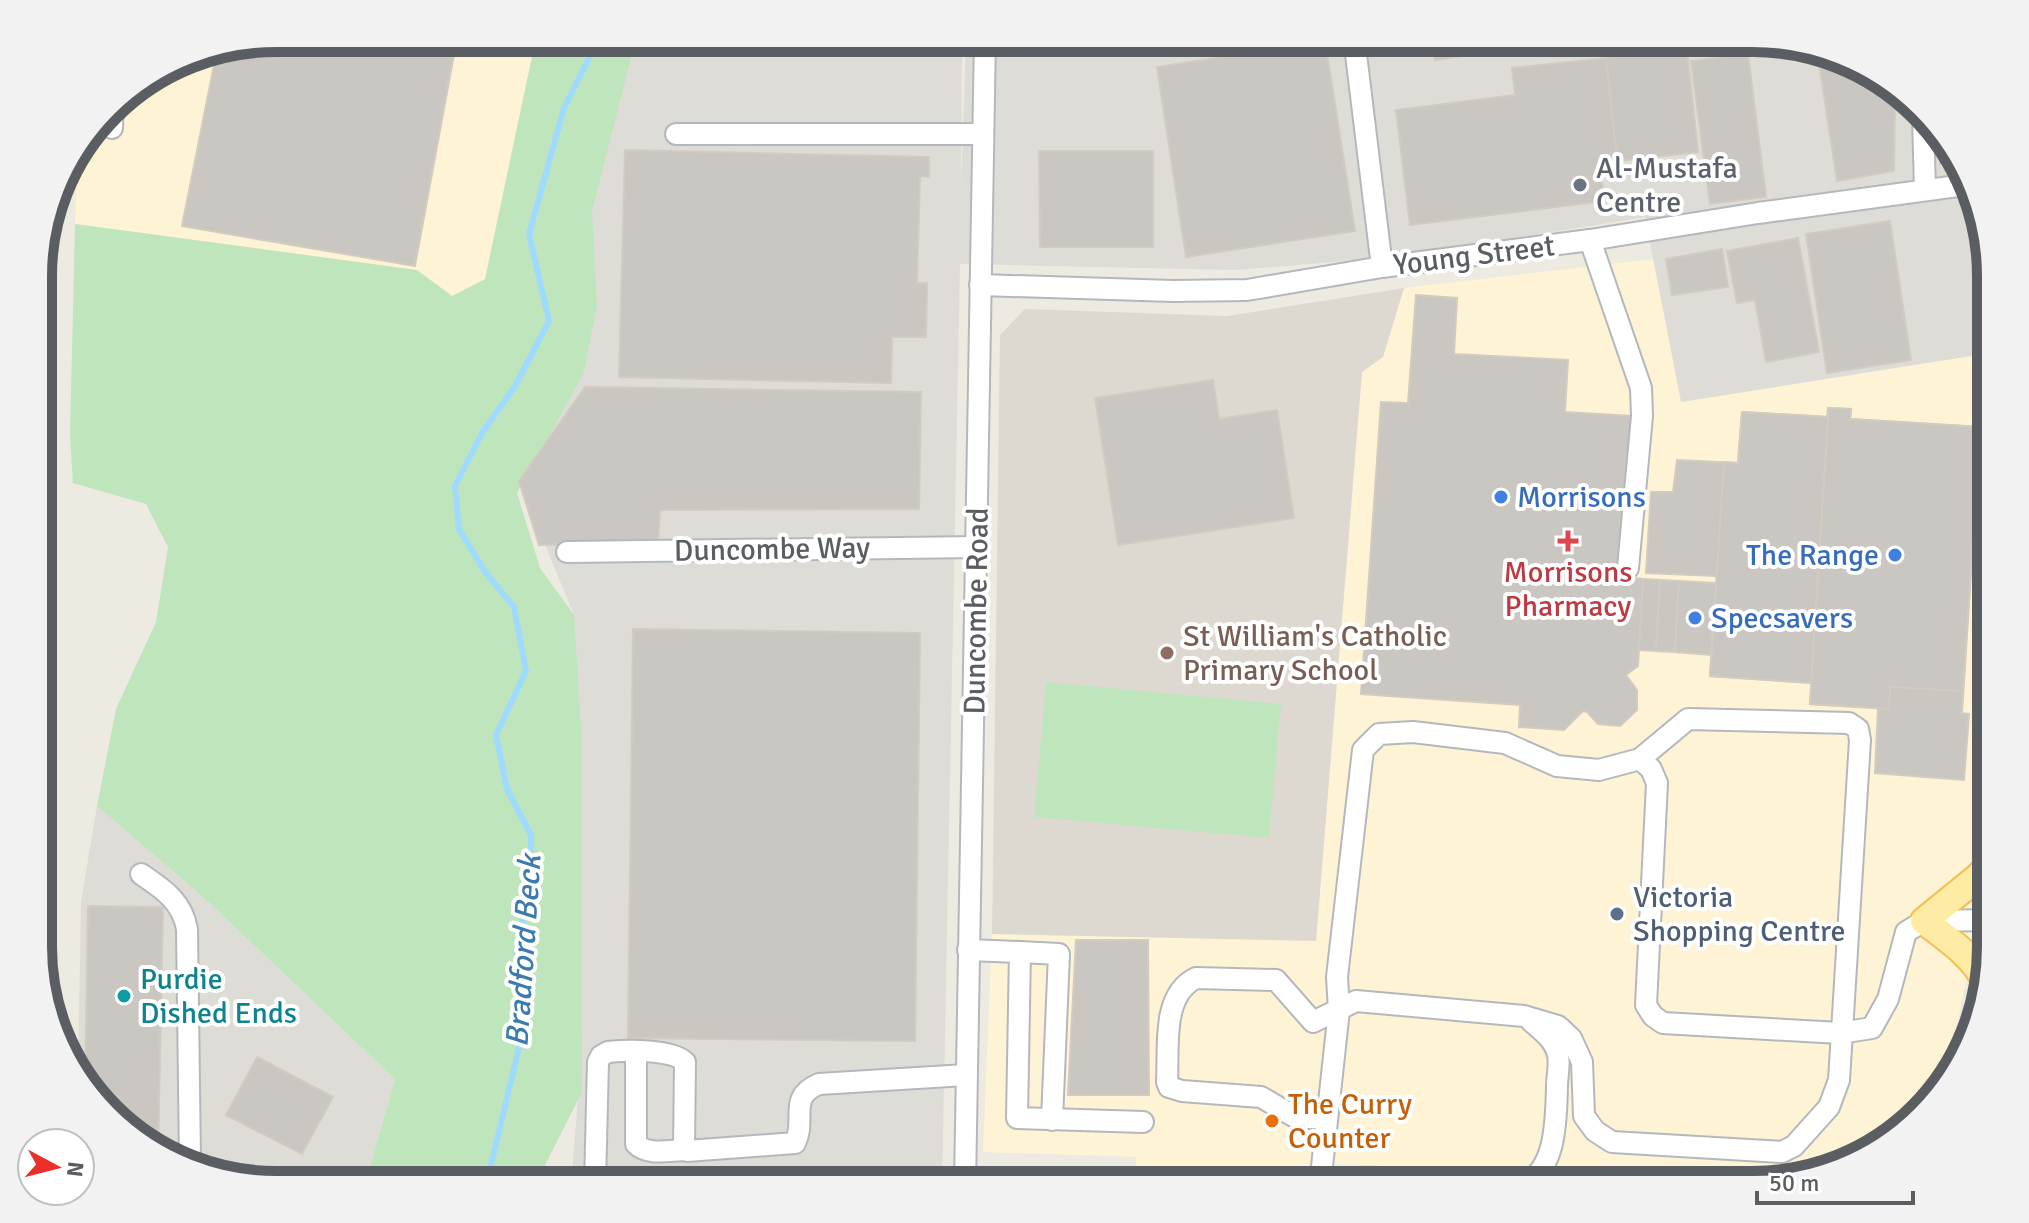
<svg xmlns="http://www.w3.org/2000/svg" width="2029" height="1223" font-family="Signika,sans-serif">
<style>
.commercial{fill:#fef3d5;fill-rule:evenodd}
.industrial{fill:#dedcd6}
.education{fill:#ddd9d0}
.green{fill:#bfe5bd}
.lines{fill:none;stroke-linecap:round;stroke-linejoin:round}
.stream{stroke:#9fdaff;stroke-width:6}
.building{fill:#cac6c1;stroke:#d2cbc0;stroke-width:2}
.minor-casing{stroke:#b4b8bc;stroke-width:24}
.major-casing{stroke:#f3bf54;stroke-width:30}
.minor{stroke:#fff;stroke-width:20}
.major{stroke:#ffeca4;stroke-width:26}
.worship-dot{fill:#6b7280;stroke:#fff;stroke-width:3}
.shop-dot{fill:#3f7fe0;stroke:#fff;stroke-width:3}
.health-dot{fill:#e0444e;stroke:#fff;stroke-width:3}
.education-dot{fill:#8d6e63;stroke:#fff;stroke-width:3}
.service-dot{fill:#5c6f8a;stroke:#fff;stroke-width:3}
.culture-dot{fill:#0f9aa8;stroke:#fff;stroke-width:3}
.food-dot{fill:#e8710a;stroke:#fff;stroke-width:3}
.labels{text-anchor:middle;stroke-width:8;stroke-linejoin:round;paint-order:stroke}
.worship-label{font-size:30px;fill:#5b616d;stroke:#fff;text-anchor:start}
.street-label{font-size:30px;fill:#5a5e63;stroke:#fff}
.shop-label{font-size:30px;fill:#366cbe;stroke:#fff;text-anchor:start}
.health-label{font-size:30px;fill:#be3a42;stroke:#fff}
.education-label{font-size:30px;fill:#785e54;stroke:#fff;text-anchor:start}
.service-label{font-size:30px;fill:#4e5e75;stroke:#fff;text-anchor:start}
.culture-label{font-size:30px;fill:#0d838f;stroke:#fff;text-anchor:start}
.food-label{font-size:30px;fill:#c56008;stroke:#fff;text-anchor:start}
.water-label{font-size:32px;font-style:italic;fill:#3c7ab2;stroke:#fff}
.rim{fill:none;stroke:#5a5e63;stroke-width:10}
</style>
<rect width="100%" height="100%" fill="#edeae1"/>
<g class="commercial">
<path d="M276,38H536L485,280L452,296L417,270L75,224L77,152L119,97L185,56Z"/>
<path d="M1654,259L1682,402L1990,353L1991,828L1969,966L1946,1079L1872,1153L1768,1185L1564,1174L1561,1185H1135L1136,1157L983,1152L992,934L1316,941L1362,371L1383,357L1404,288ZM1304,1163L1424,1167L1483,1170L1305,1164Z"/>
</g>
<g class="industrial">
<path d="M631,38H962L961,189L966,38H1754L1873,70L1951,144L1990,260V353L1681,402L1645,217L1406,256L1235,270L960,264L942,1185H571L578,1098L574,615L519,482Z"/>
<path d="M97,806L202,896L395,1079L366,1181L338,1185H275L157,1153L78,1079L81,902Z"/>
</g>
<path class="education" d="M1404,288L1383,357L1362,372L1316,941L992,934L1000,335L1025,309L1227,316Z"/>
<g class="green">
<path d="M536,38H636L592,211L597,306L583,375L517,493L540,568L574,615L581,729L582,1092L539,1177L455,1172L366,1181L395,1079L202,896L97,806L116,709L156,622L168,547L146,504L73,483L70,435L75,224L417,270L452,296L485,279Z"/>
<path d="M1046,682L1281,704L1269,838L1034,817Z"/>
</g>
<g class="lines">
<path class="stream" d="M491,1165L521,1039L517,949L531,871V835L507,789L496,735L526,671L514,607L485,572L459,529L455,486L482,433L515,386L549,321L529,234L564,108L599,38"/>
</g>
<g class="building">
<path d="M276,38H457L415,266L182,226L217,50Z"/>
<path d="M1432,38H1517L1494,41L1495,51L1435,60Z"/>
<path d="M1325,41L1355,231L1186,257L1157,67Z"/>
<path d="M1687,49L1698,152L1617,161L1606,58Z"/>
<path d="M1748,54L1766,197L1710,204L1691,61Z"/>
<path d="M1818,56L1872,70L1895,92L1894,171L1837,181Z"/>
<path d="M1606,58L1618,169L1601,171L1604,201L1410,225L1396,110L1515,95L1512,68Z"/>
<path d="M1940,134L1951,144L1958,164H1940Z"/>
<path d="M625,150L929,157V177L920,176L917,283H927L926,337H892L891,383L619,377Z"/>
<path d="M1039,151H1153V247H1040Z"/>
<path d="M1890,221L1911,360L1827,373L1806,234Z"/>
<path d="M1798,238L1819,352L1766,362L1755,300L1737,303L1727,251Z"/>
<path d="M1722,249L1728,287L1672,295L1666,259Z"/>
<path d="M1416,295L1457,298L1454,354L1568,360L1565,412L1632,416L1622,577L1643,579L1638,666L1626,675L1637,690V710L1620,726L1598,724L1587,712L1583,711L1564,730L1519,727L1520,705L1361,694L1381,402L1408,403Z"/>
<path d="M1213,380L1219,419L1277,410L1294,518L1118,545L1095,398Z"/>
<path d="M585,387L921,392L919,509L660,510L658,542L539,545L519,481Z"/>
<path d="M1828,408L1851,409L1850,419L1980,427L1962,713L1969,714L1964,780L1875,773L1878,708L1810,704Z"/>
<path d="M1828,408L1851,409L1850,419L1980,427L1963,691L1890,687L1889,709L1810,704Z"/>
<path d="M1742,412L1828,417L1811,683L1710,676L1717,576L1646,573L1651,492H1673L1677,460L1738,463Z"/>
<path d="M1742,412L1828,417L1811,683L1710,676L1724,462L1738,463Z"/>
<path d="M1643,579L1660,580L1656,651L1639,650Z"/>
<path d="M1660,580L1679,581L1675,652L1656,651Z"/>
<path d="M1679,581L1716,583L1711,655L1675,652Z"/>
<path d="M633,629L920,633L915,1041L628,1038Z"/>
<path d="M88,906L163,907L158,1153L85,1085Z"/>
<path d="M1076,940H1148L1149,1095H1068Z"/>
<path d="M257,1057L333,1097L302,1154L226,1115Z"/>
</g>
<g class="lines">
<g class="minor-casing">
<g id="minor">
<path d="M1354,38L1382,267"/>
<path d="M1923,117L1925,190"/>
<path d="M112,128L113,104"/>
<path d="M676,134H983"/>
<path d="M1590,240L1641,388L1642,416L1628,568"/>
<path d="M980,285L1173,291L1247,290L1382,267L1590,240L1758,213L1965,185"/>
<path d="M567,552L978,547"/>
<path d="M141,874C163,889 182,901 187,929L190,1162"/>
<path d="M968,950L1020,952L1017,1118L1143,1122"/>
<path d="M1020,952L1059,954L1052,1120"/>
<path d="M636,1052V1144C648,1156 670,1150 686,1150"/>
<path d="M1325,1119L1295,1117L1261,1097L1182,1091L1169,1087L1167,1082C1169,1048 1161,995 1196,978L1276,980L1313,1022L1356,1001L1524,1016L1558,1026L1571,1038L1582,1062L1584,1116L1595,1131L1612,1142L1782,1152L1794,1146L1829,1107L1839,1080L1860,740L1858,729L1849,723L1688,719L1640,759"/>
<path d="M595,1185L598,1062L601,1056L608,1052C626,1050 672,1049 685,1062L684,1149L687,1151L795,1143C807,1120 787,1097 819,1084L966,1075"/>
<path d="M965,1185L985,38"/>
<path d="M1320,1185L1339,1010L1337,977L1363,750L1379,734L1413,732L1505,743L1557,766L1599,770L1640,759L1651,769L1657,783L1646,1005L1653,1016L1663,1023L1840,1033L1872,1028L1888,999L1906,932L1924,921L1991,920"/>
<path d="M1520,1185C1557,1174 1556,1118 1557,1086C1557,1077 1560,1064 1558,1055C1555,1040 1542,1031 1531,1021"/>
</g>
</g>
<g class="major-casing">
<g id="major">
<path d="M1985,980C1971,954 1947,939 1924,921L1978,877L1991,863"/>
<path d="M843,1185H1317"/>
</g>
</g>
<use href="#minor" class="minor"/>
<use href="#major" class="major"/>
</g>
<circle class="worship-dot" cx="1580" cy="185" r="8"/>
<g class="shop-dot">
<circle cx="1501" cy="497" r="8"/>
<circle cx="1895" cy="555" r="8"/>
<circle cx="1695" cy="618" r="8"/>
</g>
<path class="health-dot" d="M1564 529h8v8h8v8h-8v8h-8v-8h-8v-8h8z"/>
<circle class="education-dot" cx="1167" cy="653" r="8"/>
<circle class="service-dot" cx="1617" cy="914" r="8"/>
<circle class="culture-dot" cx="124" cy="996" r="8"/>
<circle class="food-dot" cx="1272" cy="1121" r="8"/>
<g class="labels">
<g class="worship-label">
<text x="1596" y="178">Al-Mustafa<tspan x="1596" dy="34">Centre</tspan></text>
</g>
<g class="street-label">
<text transform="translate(1474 255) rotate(-7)" y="10">Young Street</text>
<text transform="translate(772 549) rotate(-1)" y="10">Duncombe Way</text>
<text transform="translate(976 611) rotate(-89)" y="10">Duncombe Road</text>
</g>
<g class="shop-label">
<text x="1517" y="507">Morrisons</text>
<text x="1879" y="565" text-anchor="end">The Range</text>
<text x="1711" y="628">Specsavers</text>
</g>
<g class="health-label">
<text x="1568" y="582">Morrisons<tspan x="1568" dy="34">Pharmacy</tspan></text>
</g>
<g class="education-label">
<text x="1183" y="646">St William's Catholic<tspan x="1183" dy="34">Primary School</tspan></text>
</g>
<g class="service-label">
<text x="1633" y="907">Victoria<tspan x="1633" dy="34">Shopping Centre</tspan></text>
</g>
<g class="culture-label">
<text x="140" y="989">Purdie<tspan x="140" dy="34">Dished Ends</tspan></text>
</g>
<g class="food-label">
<text x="1288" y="1114">The Curry<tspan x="1288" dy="34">Counter</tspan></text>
</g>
<g class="water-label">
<text transform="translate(523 951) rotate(-86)" y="11">Bradford Beck</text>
</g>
</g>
<path d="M0 0H2029V1223H0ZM276 52H1753A224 224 0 0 1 1977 276V947A224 224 0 0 1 1753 1171H276A224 224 0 0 1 52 947V276A224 224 0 0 1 276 52Z" fill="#f2f2f3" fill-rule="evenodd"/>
<path class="rim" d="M276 52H1753A224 224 0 0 1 1977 276V947A224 224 0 0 1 1753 1171H276A224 224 0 0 1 52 947V276A224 224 0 0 1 276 52Z"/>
<g transform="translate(56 1167) rotate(97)"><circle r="38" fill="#ffffff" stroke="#bdbfc1" stroke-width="2"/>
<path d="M0-6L14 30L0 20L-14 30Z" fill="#eb3029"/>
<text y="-12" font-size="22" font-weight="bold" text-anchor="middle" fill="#5a5e63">N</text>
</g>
<path d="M1757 1191v12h156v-12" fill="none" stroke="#5a5e63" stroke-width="4"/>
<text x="1769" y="1191" font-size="24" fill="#5a5e63" stroke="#ffffff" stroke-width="6" paint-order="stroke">50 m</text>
</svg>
